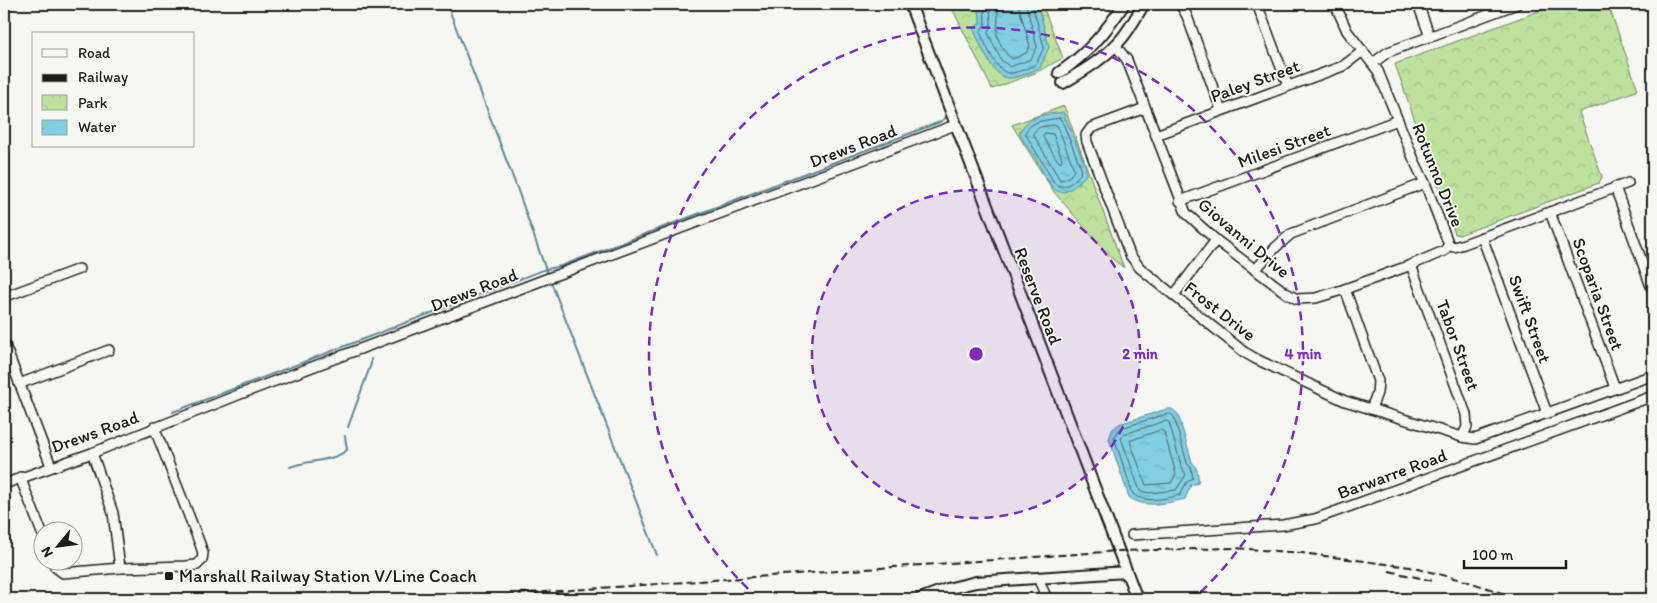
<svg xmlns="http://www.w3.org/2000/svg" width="1657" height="603" font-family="Itim,sans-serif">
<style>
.park{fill:url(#park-crowns);stroke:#6c7f5c}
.water{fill:url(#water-ripples);stroke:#598793}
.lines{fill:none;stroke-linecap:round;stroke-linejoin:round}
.shore{stroke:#45636b;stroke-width:1}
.stream{stroke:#598793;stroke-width:2}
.minor-casing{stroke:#1c1c1c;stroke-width:12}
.tertiary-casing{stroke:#1c1c1c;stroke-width:14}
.minor{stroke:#f6f6f2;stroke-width:9}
.tertiary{stroke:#f6f6f2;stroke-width:10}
.rail{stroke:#1c1c1c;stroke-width:2;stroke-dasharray:8 4;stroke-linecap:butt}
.ring{fill:none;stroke:#7b2cbf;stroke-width:2.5;stroke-dasharray:9 6}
.poi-dot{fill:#1c1c1c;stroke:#f6f6f2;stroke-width:2}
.labels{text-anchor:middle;stroke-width:4;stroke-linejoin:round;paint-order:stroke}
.street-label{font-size:18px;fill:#1c1c1c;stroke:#f6f6f2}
.poi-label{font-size:18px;fill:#1c1c1c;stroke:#f6f6f2;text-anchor:start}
.centre{fill:#7b2cbf;stroke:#f6f6f2;stroke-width:2.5}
.ring-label{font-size:15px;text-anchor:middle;font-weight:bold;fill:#7b2cbf;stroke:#f6f6f2;stroke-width:4;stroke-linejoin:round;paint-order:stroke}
</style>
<defs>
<pattern id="park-crowns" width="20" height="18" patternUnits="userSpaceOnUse" patternTransform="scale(1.25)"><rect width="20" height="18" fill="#bde29d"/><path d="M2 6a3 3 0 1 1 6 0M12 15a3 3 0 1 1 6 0" fill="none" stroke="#a2c187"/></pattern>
<pattern id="water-ripples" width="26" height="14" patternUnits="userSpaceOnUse" patternTransform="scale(1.25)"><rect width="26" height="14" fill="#82cee2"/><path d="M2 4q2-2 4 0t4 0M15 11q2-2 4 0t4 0" fill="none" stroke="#70b0c1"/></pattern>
</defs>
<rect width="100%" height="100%" fill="#f6f6f2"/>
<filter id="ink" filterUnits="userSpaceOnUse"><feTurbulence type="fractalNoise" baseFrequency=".02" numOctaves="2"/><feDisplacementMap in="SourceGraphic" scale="10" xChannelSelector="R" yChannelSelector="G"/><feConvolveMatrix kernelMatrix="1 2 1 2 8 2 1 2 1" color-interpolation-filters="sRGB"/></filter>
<g filter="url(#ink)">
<g class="park">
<path d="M950,4H1042L1063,58L1035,73L992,89Z"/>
<path d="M1558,4H1608L1637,87L1636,91L1579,112L1602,177L1599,183L1459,235L1455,234L1395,64Z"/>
<path d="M1064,106L1124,268L1110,257L1054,192L1012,125Z"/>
</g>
<g class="water">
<path d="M979,4H1036L1041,16L1049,47L1040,68C1031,72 1019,78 1009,78C992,78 980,42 973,29L980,23Z"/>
<path d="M1063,112L1086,167V175C1059,204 1054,193 1039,165C1034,155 1026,146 1020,135V131C1030,114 1046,115 1063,112Z"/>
<path d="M1167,409H1172L1178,414L1192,462C1197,467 1199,475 1198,483L1191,485L1185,499C1167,503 1144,509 1129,497L1109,439L1112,430L1119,424Z"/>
</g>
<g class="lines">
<g class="shore">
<path d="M984,4L985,24L980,32C985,42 996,73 1009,73C1018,73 1028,68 1036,64L1044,47L1032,4"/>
<path d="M990,4L991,24L988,33L1001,60L1010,67L1031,59L1037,47L1026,4"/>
<path d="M998,4C998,13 998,22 997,32C996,39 1006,55 1012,59L1026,53L1030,46L1018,4"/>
<path d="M1059,118L1062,121L1081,168L1080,174C1073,182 1066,190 1055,184L1025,133C1032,119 1046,121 1059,118Z"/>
<path d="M1056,125L1058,127L1074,169C1073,175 1066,180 1060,180L1033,134C1037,125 1047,126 1056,125Z"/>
<path d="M1045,133L1053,134L1062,159L1061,162L1058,161L1043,137Z"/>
<path d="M1167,414H1171L1174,417L1187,463L1191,468L1193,478L1187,482L1180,495C1167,498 1145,504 1133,494L1114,438L1117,432L1122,428Z"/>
<path d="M1166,421L1169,422L1181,465L1186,475L1176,490L1150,493L1140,491L1121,438L1125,434Z"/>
<path d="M1161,430L1164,432L1176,474L1171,483L1146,485L1130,441Z"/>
</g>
<g class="stream">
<path d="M447,4L517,188L547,273"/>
<path d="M551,282L657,555"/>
<path d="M173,412L543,270L561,266L940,122L948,116"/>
<path d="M348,427L371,364V359"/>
<path d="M290,467C307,460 333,462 347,450L345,436"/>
</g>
<g class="minor-casing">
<g id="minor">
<path d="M1180,4L1187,16L1221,110"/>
<path d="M1257,4L1288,86"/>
<path d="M1335,4L1347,31L1378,71L1414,160L1425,183L1449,245"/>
<path d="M1418,4L1430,37"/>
<path d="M1115,45L1127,60L1186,213L1216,240L1286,293L1297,299L1316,298L1345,289L1411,265L1444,251L1449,245"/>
<path d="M1373,63L1388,52L1517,4"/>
<path d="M1145,108L1091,128L1086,135L1087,142L1130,255L1140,268L1244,352L1256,359L1345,401L1462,437L1475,439L1653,375"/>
<path d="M1156,135L1343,66L1363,51"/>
<path d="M1615,187L1653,292"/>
<path d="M1180,201L1398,120"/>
<path d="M1550,212L1615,388"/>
<path d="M1482,237L1547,413"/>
<path d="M1449,245L1454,247L1464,244L1628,183"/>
<path d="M1411,265L1466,414L1467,427L1462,437"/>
<path d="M1255,270L1276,247L1291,234L1425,183"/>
<path d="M1345,289L1378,381L1377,393L1371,409"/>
<path d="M1174,295L1216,240"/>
<path d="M4,297L79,269"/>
<path d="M4,343L51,466"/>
<path d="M19,384L109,350"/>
<path d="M92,453L113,513L120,568"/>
<path d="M20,477L42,533"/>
<path d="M4,484L92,453L243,393L955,125"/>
<path d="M1132,535L1283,525L1315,519L1653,396"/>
<path d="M52,560L55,567L63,573L120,568L186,566L197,565L202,560L203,553L200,544L154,427"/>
<path d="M1038,578L1047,599"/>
</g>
</g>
<g class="tertiary-casing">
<g id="tertiary">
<path d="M910,4L1137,599"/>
<path d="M1059,73C1087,54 1106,32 1124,4"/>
<path d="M1063,83C1085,70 1107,57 1123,37C1131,27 1137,15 1144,4"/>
<path d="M920,599L947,589L976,582L1126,572"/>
</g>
</g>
<use href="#minor" class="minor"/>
<use href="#tertiary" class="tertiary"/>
<g class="rail">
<path d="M1389,571L1433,581"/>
<path d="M447,599L1118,551L1235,548L1302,553L1410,567L1466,581L1521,599"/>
</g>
</g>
</g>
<circle cx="976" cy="354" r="164" fill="#7b2cbf" fill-opacity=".12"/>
<g class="ring">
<circle cx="976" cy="354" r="164"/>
<path d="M759 599A327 327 0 1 1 1193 599"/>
</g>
<rect class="poi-dot" x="164" y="571" width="10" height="10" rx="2.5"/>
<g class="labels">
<g class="street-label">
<text transform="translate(1255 81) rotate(-20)" y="6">Paley Street</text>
<text transform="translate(853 146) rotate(-21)" y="6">Drews Road</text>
<text transform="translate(1284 146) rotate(-20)" y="6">Milesi Street</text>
<text transform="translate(1438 175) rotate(68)" y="6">Rotunno Drive</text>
<text transform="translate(1244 238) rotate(40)" y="6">Giovanni Drive</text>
<text transform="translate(474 290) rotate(-21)" y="6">Drews Road</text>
<text transform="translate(1598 294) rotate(70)" y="6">Scoparia Street</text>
<text transform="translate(1038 296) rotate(69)" y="6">Reserve Road</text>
<text transform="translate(1220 311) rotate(38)" y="6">Frost Drive</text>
<text transform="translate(1530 319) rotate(70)" y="6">Swift Street</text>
<text transform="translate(1458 345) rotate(70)" y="6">Tabor Street</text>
<text transform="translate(95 432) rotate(-20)" y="6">Drews Road</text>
<text transform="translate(1392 474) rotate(-20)" y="6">Barwarre Road</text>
</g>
<g class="poi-label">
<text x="179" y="582">Marshall Railway Station V/Line Coach</text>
</g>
</g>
<circle cx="976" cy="354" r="8" class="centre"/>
<g class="ring-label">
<text x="1140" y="359">2 min</text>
<text x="1303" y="359">4 min</text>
</g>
<rect width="1657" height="603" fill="none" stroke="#f6f6f2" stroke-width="20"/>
<rect x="10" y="10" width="1637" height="583" fill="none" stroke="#1c1c1c" stroke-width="2" filter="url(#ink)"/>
<rect x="32" y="32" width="162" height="115" fill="#f6f6f2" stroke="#9f9f9c"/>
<rect x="42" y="49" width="25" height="8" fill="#f6f6f2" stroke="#9f9f9c"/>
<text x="78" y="58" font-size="15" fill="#1c1c1c">Road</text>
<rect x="42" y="74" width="25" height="8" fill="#1c1c1c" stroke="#9f9f9c"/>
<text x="78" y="82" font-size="15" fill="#1c1c1c">Railway</text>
<rect x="42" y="95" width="25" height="15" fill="url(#park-crowns)" stroke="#9f9f9c"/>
<text x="78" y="108" font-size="15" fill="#1c1c1c">Park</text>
<rect x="42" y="120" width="25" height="15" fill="url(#water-ripples)" stroke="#9f9f9c"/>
<text x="78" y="132" font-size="15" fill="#1c1c1c">Water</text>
<g transform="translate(58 546) rotate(241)"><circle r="24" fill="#f6f6f2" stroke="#9f9f9c"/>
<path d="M0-4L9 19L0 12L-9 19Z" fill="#1c1c1c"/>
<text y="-8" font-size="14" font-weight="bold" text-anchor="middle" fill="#1c1c1c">N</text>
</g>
<path d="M1464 560v8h102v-8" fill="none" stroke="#1c1c1c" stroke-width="2.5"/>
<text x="1472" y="560" font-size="15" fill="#1c1c1c" stroke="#f6f6f2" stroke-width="4" paint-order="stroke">100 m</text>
</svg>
